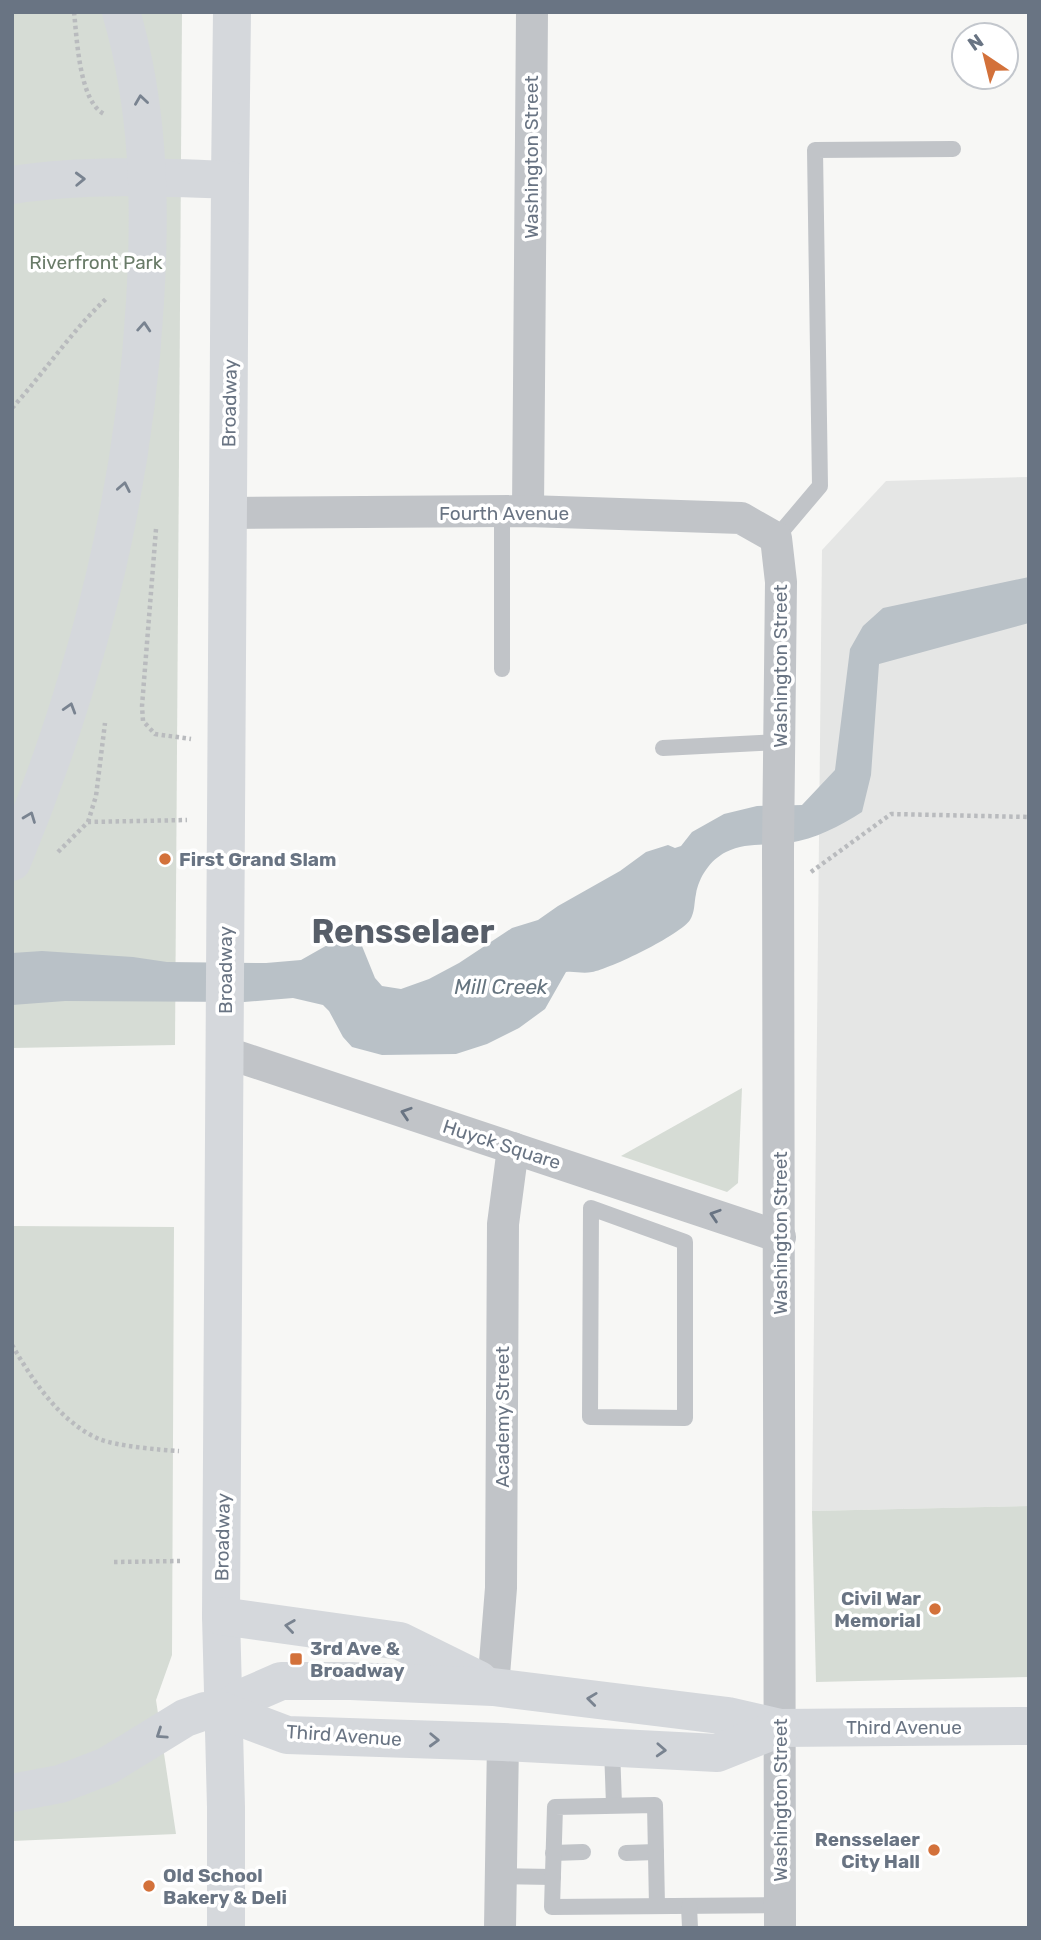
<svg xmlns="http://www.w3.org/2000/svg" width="1041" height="1940" font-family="Rubik,sans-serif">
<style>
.built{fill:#e5e6e5}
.green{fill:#d6dcd5}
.water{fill:#b9c1c7}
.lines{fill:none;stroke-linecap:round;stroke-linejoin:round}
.path{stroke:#b9bbbe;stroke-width:4.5;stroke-dasharray:3.5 3.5;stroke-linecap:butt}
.lane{stroke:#c1c4c8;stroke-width:16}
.street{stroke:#c1c4c8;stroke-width:32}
.secondary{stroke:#d5d8dc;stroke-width:38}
.primary{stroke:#d5d8dc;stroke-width:38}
.oneway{stroke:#798390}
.oneway2{stroke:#697483}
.poi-dot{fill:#d3713a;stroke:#fff;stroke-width:2.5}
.labels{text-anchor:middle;stroke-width:7;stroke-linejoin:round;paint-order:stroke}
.street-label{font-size:19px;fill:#697483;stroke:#fff}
.park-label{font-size:19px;fill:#697b68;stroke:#fff}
.poi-label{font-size:19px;font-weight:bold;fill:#697483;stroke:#fff;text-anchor:start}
.water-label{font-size:21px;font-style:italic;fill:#65747f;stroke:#fff}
.town-label{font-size:33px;font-weight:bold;fill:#575e69;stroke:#fff}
</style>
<rect width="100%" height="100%" fill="#f7f7f5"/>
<path class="built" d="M1029,477V1506L812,1511L822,550L886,481Z"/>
<g class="green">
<path d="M12,12H182L175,1045L12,1048Z"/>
<path d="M742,1088L738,1183L727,1192L621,1156Z"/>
<path d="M12,1226L174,1227L172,1655L156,1700L176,1834L12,1841Z"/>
<path d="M1029,1506V1677L816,1682L812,1511Z"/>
</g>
<path class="water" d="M1029,577V623L879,664L871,775L862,812C840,826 815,839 789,843C767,846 746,842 726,852C710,860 699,877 696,894C694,903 695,912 690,920C680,935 610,969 592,972C582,974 575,971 566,972L545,1009L519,1028L487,1044L456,1054L382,1055L352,1047L343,1037L329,1011L323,1005L293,998L244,1002L65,1001L12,1005V953L42,951L133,957L167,962L266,963L301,960L338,939H350L362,946L375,978L382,986L401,989L429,979L459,963L512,928L538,920L558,906L620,871L646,852L668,845L675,848L681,846L692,832L724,814L757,806L802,805L835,770L850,649L863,626L883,608Z"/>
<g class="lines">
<g class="path">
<path d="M74,12C77,38 79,101 104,114"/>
<path d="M12,408C45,372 72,330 107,298"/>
<path d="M156,529L142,706L143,721L155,734L191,739"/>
<path d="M88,822L96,796L105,723"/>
<path d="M58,852L88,822L187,820"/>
<path d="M811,872L891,814L1029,817"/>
<path d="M12,1345C33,1381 60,1422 99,1439C116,1446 160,1450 179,1451"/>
<path d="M114,1562L180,1561"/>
</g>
<g class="lane">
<path d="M502,512V669"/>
<path d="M776,538L820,486L815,150L953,149"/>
<path d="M663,748L780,742"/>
<path d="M591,1208L685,1242V1418L590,1417Z"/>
<path d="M612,1748L614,1805"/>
<path d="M553,1853L583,1852"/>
<path d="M626,1853L656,1852"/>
<path d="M501,1876L553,1877"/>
<path d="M657,1906L655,1805L555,1807L552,1907L780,1905"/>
<path d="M689,1906L690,1928"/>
</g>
<g class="street">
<path d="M528,511L532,12"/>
<path d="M228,513L528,511L741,518L776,538L781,582L778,850L780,1928"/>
<path d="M224,1052L780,1237"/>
<path d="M493,1687L501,1588L503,1224L513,1148"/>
<path d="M500,1928L503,1742"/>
</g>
<path class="secondary" d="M230,180L232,12"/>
<g class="primary">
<path d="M12,185C84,174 158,177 230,180L221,1616L226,1807V1928"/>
<path d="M12,862C86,683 134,495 145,302C151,204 149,107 121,12"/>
<path d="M221,1616L400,1641L479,1680"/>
<path d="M223,1711L242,1698L281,1681H351L493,1687L728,1716L780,1728L1029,1726"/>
<path d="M12,1793L60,1784L107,1766L185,1718L205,1711H223L287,1735L503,1742L717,1753L780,1728"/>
</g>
</g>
<defs><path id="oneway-chevron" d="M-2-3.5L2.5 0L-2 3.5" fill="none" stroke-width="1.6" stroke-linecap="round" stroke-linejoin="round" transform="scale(1.75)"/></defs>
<g class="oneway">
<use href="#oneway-chevron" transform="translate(141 100) rotate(-98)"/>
<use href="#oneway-chevron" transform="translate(80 179) rotate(-2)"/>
<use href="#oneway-chevron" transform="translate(144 327) rotate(-86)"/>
<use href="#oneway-chevron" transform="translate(124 487) rotate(-79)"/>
<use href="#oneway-chevron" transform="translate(70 708) rotate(-73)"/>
<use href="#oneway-chevron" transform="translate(30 817) rotate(-69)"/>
<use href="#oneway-chevron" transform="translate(290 1626) rotate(-172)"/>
<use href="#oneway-chevron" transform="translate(592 1699) rotate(-173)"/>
<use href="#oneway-chevron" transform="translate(161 1734) rotate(146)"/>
<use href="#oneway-chevron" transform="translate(434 1740) rotate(2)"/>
<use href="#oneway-chevron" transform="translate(661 1750) rotate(3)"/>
</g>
<g class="oneway2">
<use href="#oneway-chevron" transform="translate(406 1113) rotate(-162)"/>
<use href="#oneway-chevron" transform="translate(715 1215) rotate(-162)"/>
</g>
<g class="poi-dot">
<circle cx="165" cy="859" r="7"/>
<circle cx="935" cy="1609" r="7"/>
<rect x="289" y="1652" width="14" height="14" rx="3.5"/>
<circle cx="934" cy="1850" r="7"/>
<circle cx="149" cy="1886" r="7"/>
</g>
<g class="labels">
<g class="street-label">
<text transform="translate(531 157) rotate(-90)" y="7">Washington Street</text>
<text transform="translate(229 403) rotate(-89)" y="7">Broadway</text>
<text x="504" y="520">Fourth Avenue</text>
<text transform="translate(780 666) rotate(-90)" y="7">Washington Street</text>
<text transform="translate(225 970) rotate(-90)" y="7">Broadway</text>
<text transform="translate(502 1144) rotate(18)" y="7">Huyck Square</text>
<text transform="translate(780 1233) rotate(-90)" y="7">Washington Street</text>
<text transform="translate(502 1417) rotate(-90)" y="7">Academy Street</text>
<text transform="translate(222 1537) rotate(-89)" y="7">Broadway</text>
<text x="904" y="1734">Third Avenue</text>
<text transform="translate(344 1735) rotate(4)" y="7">Third Avenue</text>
<text transform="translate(780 1800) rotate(-90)" y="7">Washington Street</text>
</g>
<g class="park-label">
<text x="96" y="269">Riverfront Park</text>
</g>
<g class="poi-label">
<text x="179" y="866">First Grand Slam</text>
<text x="921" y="1605" text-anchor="end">Civil War<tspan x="921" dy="22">Memorial</tspan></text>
<text x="310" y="1655">3rd Ave &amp;<tspan x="310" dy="22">Broadway</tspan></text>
<text x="920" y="1846" text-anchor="end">Rensselaer<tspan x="920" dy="22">City Hall</tspan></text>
<text x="163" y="1882">Old School<tspan x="163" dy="22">Bakery &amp; Deli</tspan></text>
</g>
<g class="water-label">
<text x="501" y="994">Mill Creek</text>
</g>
<g class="town-label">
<text x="403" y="943">Rensselaer</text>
</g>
</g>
<rect width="1041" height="1940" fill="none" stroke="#697483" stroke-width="28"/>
<g transform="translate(985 56) rotate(325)"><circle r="33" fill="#ffffff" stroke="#c3c7cd" stroke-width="2"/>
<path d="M0-5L12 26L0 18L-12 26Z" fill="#d3713a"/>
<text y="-10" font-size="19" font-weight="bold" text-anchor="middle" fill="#697483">N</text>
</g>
</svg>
